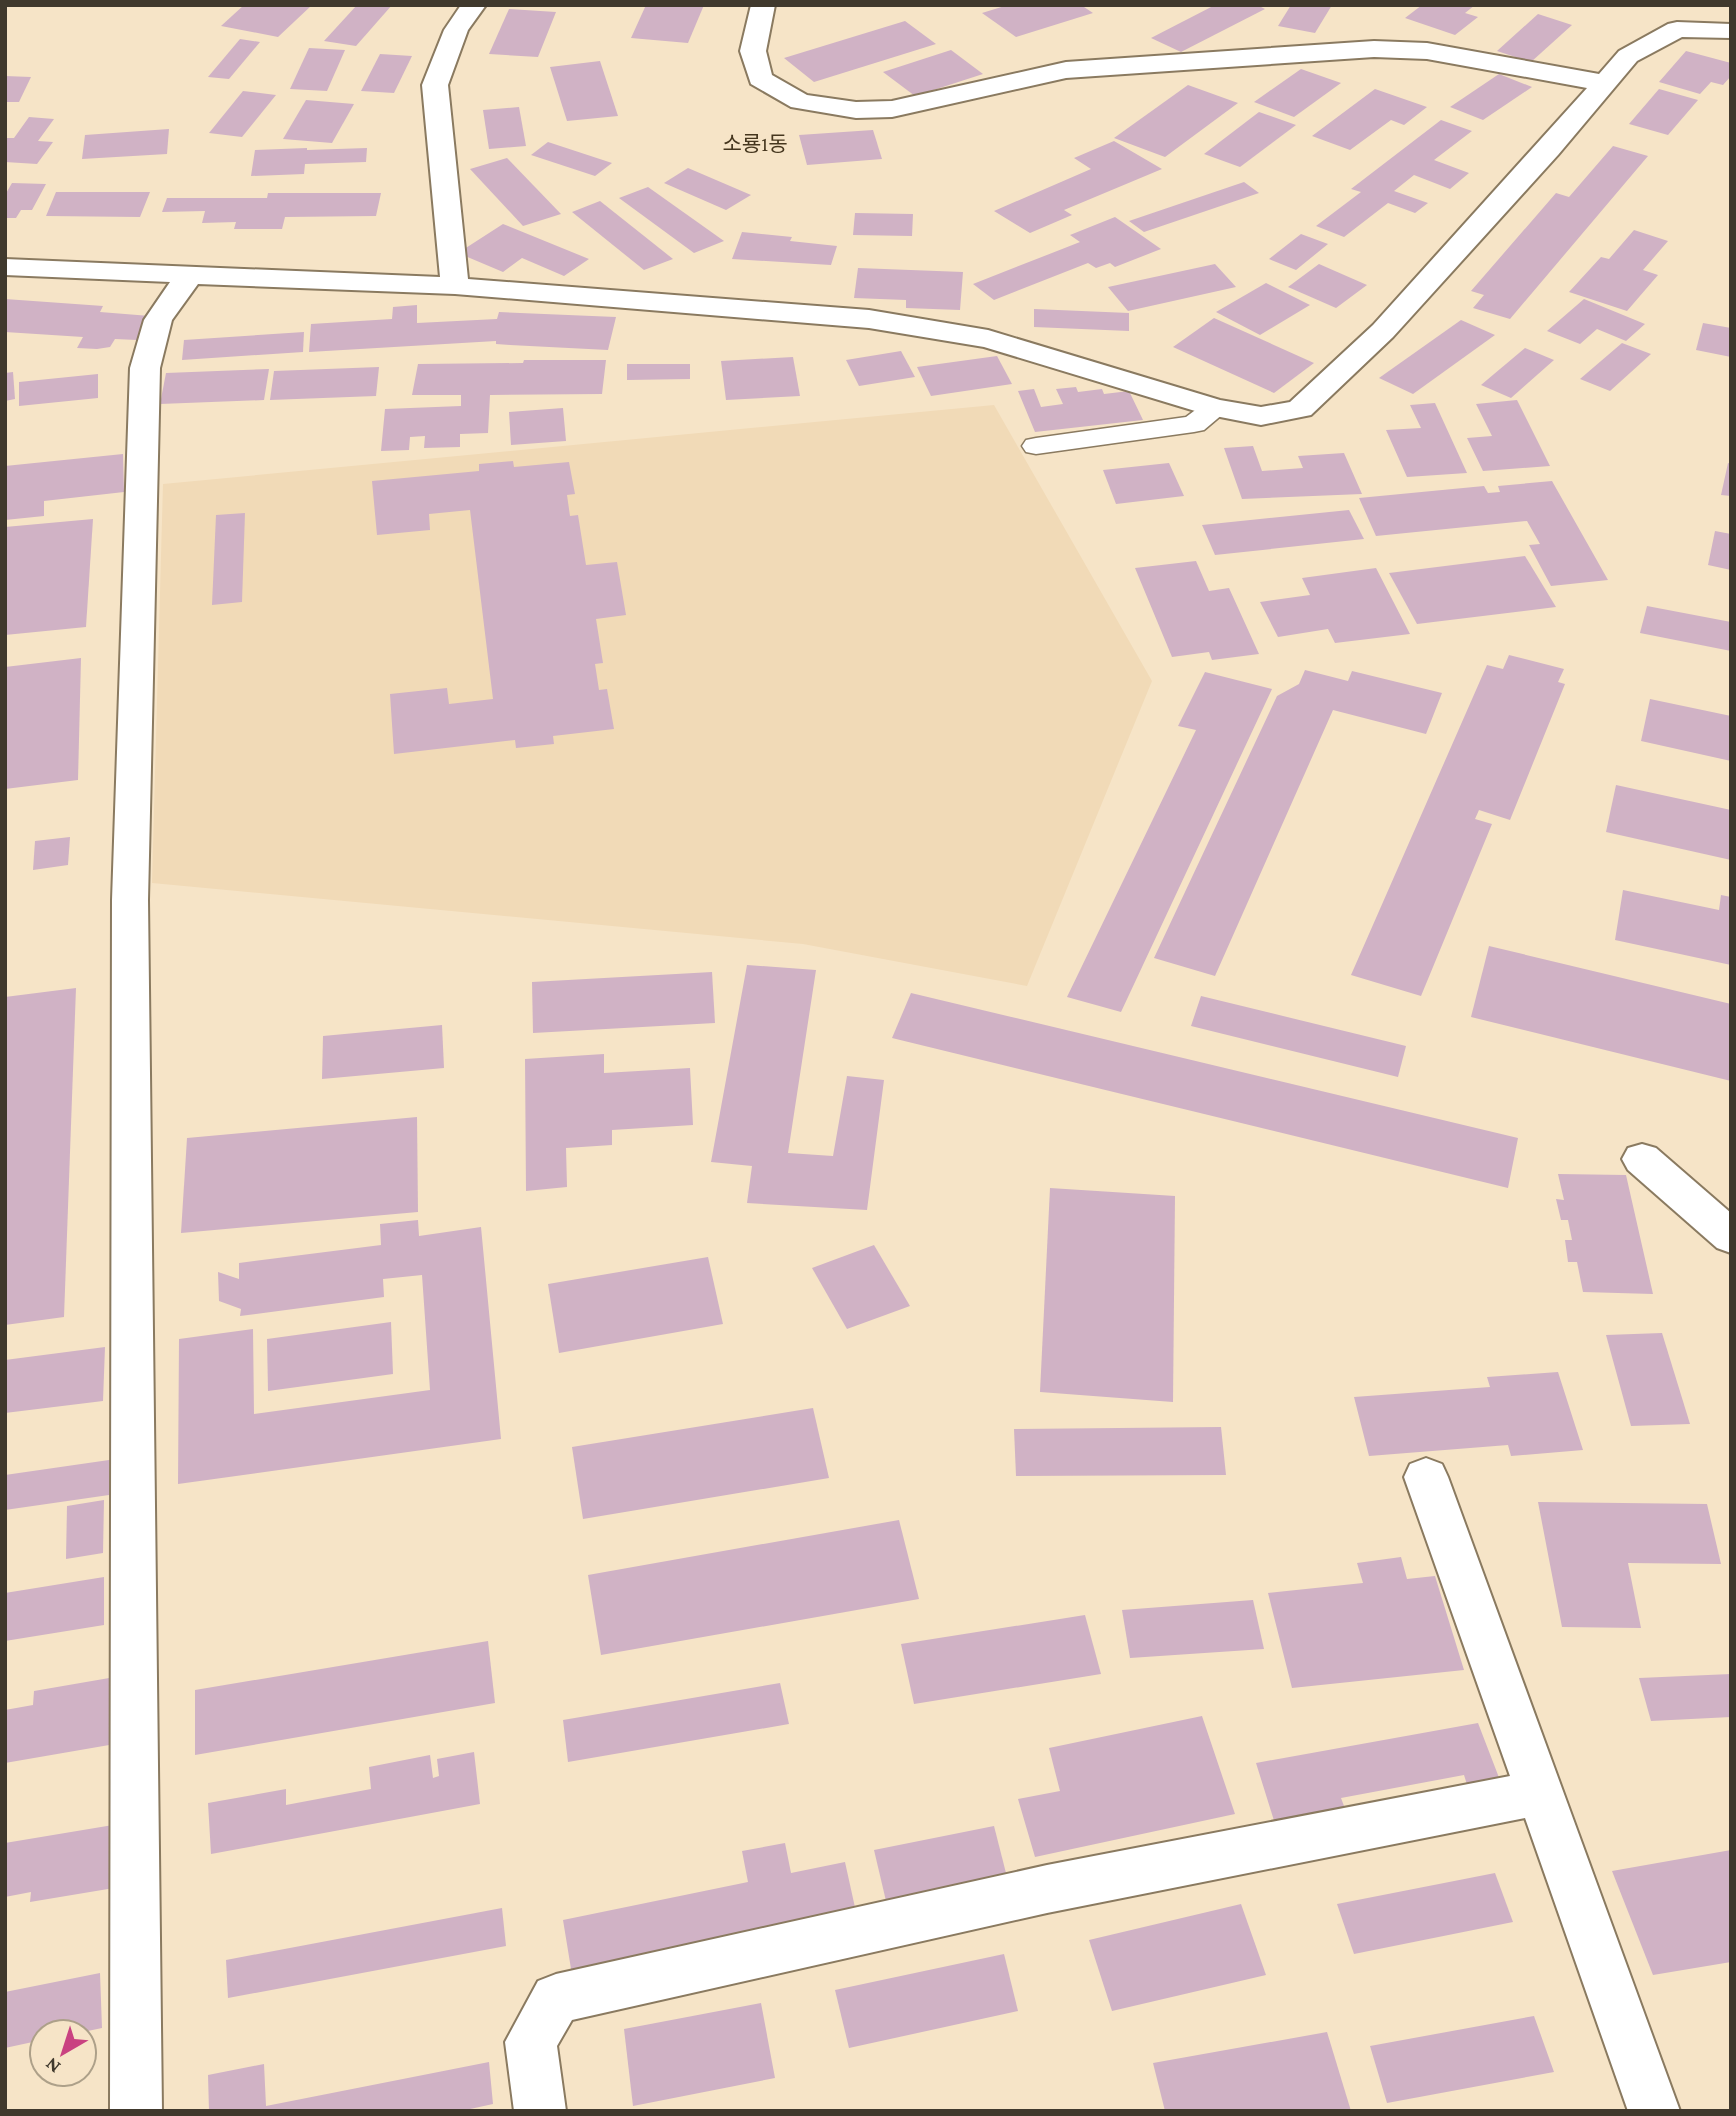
<svg xmlns="http://www.w3.org/2000/svg" width="1736" height="2116" font-family="'Crimson Pro','Noto Sans KR',serif">
<style>
.built{fill:#f1dab7}
.building{fill:#d0b2c5}
.lines{fill:none;stroke-linecap:round;stroke-linejoin:round}
.service-casing{stroke:#8a7a60;stroke-width:3}
.minor-casing{stroke:#8a7a60;stroke-width:4}
.service{fill:#fff;fill-rule:evenodd}
.minor{fill:#fff;fill-rule:evenodd}
.labels{text-anchor:middle;stroke-width:6;stroke-linejoin:round;paint-order:stroke}
.far-quarter-label{font-size:21px;fill:#45361e;stroke:#f6e4c7}
</style>
<rect width="100%" height="100%" fill="#f6e4c7"/>
<path class="built" d="M994,405L1152,681L1027,986L803,944L152,883L163,484Z"/>
<g class="building">
<path d="M244,5H312L278,37L221,26Z"/>
<path d="M357,5H392L356,46L324,41Z"/>
<path d="M646,5H704L688,43L631,38Z"/>
<path d="M1008,5H1081L1093,13L1016,37L982,13Z"/>
<path d="M1215,5H1257L1265,9L1181,52L1151,38Z"/>
<path d="M1291,5H1332L1315,33L1278,26Z"/>
<path d="M1422,5H1475L1465,13L1478,17L1455,35L1405,18Z"/>
<path d="M509,9L556,12L538,57L489,54Z"/>
<path d="M1538,14L1572,25L1531,62L1497,51Z"/>
<path d="M905,21L936,44L814,82L784,58Z"/>
<path d="M240,39L260,42L229,79L208,77Z"/>
<path d="M309,48L345,50L327,91L290,89Z"/>
<path d="M951,50L983,74L915,96L883,72Z"/>
<path d="M1686,51L1731,63V76L1723,85L1711,82L1700,94L1659,82Z"/>
<path d="M380,54L412,56L394,93L361,91Z"/>
<path d="M600,61L618,116L567,121L550,67Z"/>
<path d="M1301,69L1341,83L1294,117L1254,102Z"/>
<path d="M1499,74L1532,87L1483,120L1450,107Z"/>
<path d="M5,76L31,77L19,102H5Z"/>
<path d="M1188,85L1238,103L1165,157L1114,138Z"/>
<path d="M1375,89L1427,107L1404,125L1391,120L1350,150L1312,136Z"/>
<path d="M1659,89L1698,100L1668,135L1629,124Z"/>
<path d="M243,91L276,95L242,137L209,133Z"/>
<path d="M306,100L354,104L332,143L283,139Z"/>
<path d="M519,107L526,146L489,149L483,110Z"/>
<path d="M1259,112L1296,125L1240,167L1204,154Z"/>
<path d="M29,117L54,119L38,141L53,142L37,164L5,162V138H14Z"/>
<path d="M1441,120L1472,131L1434,160L1469,173L1450,189L1414,175L1394,191L1428,203L1415,213L1388,203L1344,237L1316,226L1361,192L1351,189Z"/>
<path d="M169,129L167,154L82,159L85,135Z"/>
<path d="M873,130L882,159L807,165L799,135Z"/>
<path d="M1114,141L1162,169L1064,210L1072,215L1030,233L994,211L1091,169L1074,158Z"/>
<path d="M548,142L612,163L595,176L531,155Z"/>
<path d="M1613,146L1648,156L1510,319L1473,308L1484,295L1471,291L1556,193L1569,197Z"/>
<path d="M307,148V150L367,148L366,162L305,164L304,174L251,176L255,150Z"/>
<path d="M507,158L561,214L523,226L470,169Z"/>
<path d="M688,168L751,195L726,210L664,183Z"/>
<path d="M1244,182L1259,193L1144,232L1129,221Z"/>
<path d="M12,183L46,184L32,210H21L16,218H5V195Z"/>
<path d="M648,187L724,241L694,253L619,198Z"/>
<path d="M56,192H150L140,217L46,216Z"/>
<path d="M268,193H381L376,216L285,217L282,229H234L236,222L202,223L205,211L162,212L167,198H267Z"/>
<path d="M600,201L673,259L644,270L572,212Z"/>
<path d="M855,213L913,214L912,236L853,235Z"/>
<path d="M1115,217L1161,249L1115,267L1110,263L1096,268L1088,263L994,300L973,284L1080,242L1070,235Z"/>
<path d="M503,224L589,259L564,276L522,258L503,272L458,253Z"/>
<path d="M1634,230L1668,241L1643,270L1658,275L1627,311L1569,292L1601,257L1609,259Z"/>
<path d="M742,232L792,237L790,241L837,246L831,265L732,259Z"/>
<path d="M1301,234L1328,244L1296,270L1269,259Z"/>
<path d="M1215,264L1236,287L1128,311L1108,287Z"/>
<path d="M1319,264L1367,285L1336,308L1288,287Z"/>
<path d="M858,268L963,272L960,310L906,308V300L854,298Z"/>
<path d="M1266,283L1310,305L1260,335L1216,312Z"/>
<path d="M5,299L103,306L100,312L150,316L137,340L115,339L110,347L97,349L77,348L83,337L5,332Z"/>
<path d="M1584,299L1645,324L1626,341L1597,329L1580,344L1547,331Z"/>
<path d="M417,305V323L497,319L499,312L616,317L608,350L510,345L496,344V341L309,352L311,324L392,319L393,307Z"/>
<path d="M1034,309L1129,313V331L1034,327Z"/>
<path d="M1214,318L1314,363L1274,393L1173,347Z"/>
<path d="M1461,320L1495,335L1413,394L1379,378Z"/>
<path d="M1703,323L1731,328V357L1696,350Z"/>
<path d="M304,332L303,352L182,360L184,340Z"/>
<path d="M1622,343L1651,354L1610,391L1580,379Z"/>
<path d="M1525,348L1554,360L1511,398L1481,385Z"/>
<path d="M901,351L915,377L859,386L846,360Z"/>
<path d="M997,356L1012,384L931,396L917,367Z"/>
<path d="M793,357L800,396L726,400L721,361Z"/>
<path d="M524,360H606L602,394L490,395L488,433L460,434V447L424,448L425,436L410,437L409,450L381,451L385,409L461,406V395H412L418,364L523,363Z"/>
<path d="M627,364H690V379L627,380Z"/>
<path d="M379,367L376,396L270,400L274,371Z"/>
<path d="M269,369L264,400L160,404L166,373Z"/>
<path d="M13,372L15,399L5,401V373Z"/>
<path d="M98,374V398L19,406V382Z"/>
<path d="M1076,387L1078,392L1102,389L1104,394L1129,391L1143,420L1035,432L1018,391L1034,389L1041,407L1063,404L1056,389Z"/>
<path d="M1517,400L1550,466L1483,471L1467,438L1492,436L1476,404Z"/>
<path d="M1435,403L1467,473L1407,477L1386,430L1421,428L1410,405Z"/>
<path d="M563,408L566,441L511,445L509,412Z"/>
<path d="M1253,446L1262,471L1303,468L1298,456L1344,453L1362,494L1242,499L1224,448Z"/>
<path d="M123,454L124,492L44,501V516L5,520V466Z"/>
<path d="M513,461L514,467L569,462L575,494L567,495L570,516L578,515L586,565L617,562L626,615L596,619L603,663L595,664L599,690L607,689L614,729L553,736L554,744L516,748L515,740L394,754L390,694L447,688L449,704L493,699L470,510L429,514L430,530L377,535L372,481L479,471V464Z"/>
<path d="M1169,463L1184,496L1116,504L1103,470Z"/>
<path d="M1728,463L1731,464V496L1721,495Z"/>
<path d="M1552,481L1608,580L1551,586L1529,545L1540,544L1527,521L1376,536L1359,498L1484,486L1488,493L1500,492L1498,486Z"/>
<path d="M1349,510L1364,539L1215,555L1202,525Z"/>
<path d="M245,513L242,602L212,605L216,515Z"/>
<path d="M93,519L86,627L5,635V527Z"/>
<path d="M1715,531L1731,534V570L1708,565Z"/>
<path d="M1525,556L1556,607L1417,624L1389,573Z"/>
<path d="M1196,561L1209,591L1229,588L1259,654L1212,660L1209,652L1172,657L1135,568Z"/>
<path d="M1376,568L1410,634L1335,643L1328,629L1278,637L1260,602L1310,595L1302,578Z"/>
<path d="M1647,606L1731,622V651L1640,633Z"/>
<path d="M1509,655L1564,669L1558,682L1565,684L1510,820L1479,810L1475,819L1492,824L1421,996L1351,975L1487,665L1503,669Z"/>
<path d="M81,658L78,780L5,789V667Z"/>
<path d="M1305,670L1348,681L1352,671L1442,693L1426,734L1333,710L1215,976L1154,958L1277,696L1299,684Z"/>
<path d="M1205,672L1272,689L1121,1012L1067,997L1196,730L1178,726Z"/>
<path d="M1650,699L1731,716V761L1641,741Z"/>
<path d="M1616,785L1731,810V860L1606,832Z"/>
<path d="M70,837L68,865L33,870L35,841Z"/>
<path d="M1623,890L1719,910L1721,895L1731,897V965L1615,940Z"/>
<path d="M1489,946L1731,1004V1081L1471,1017Z"/>
<path d="M747,965L816,970L788,1153L833,1156L847,1076L884,1080L867,1210L747,1203L752,1166L711,1162Z"/>
<path d="M712,972L715,1023L533,1033L532,982Z"/>
<path d="M76,988L64,1317L5,1325V997Z"/>
<path d="M911,993L1518,1138L1508,1188L892,1038Z"/>
<path d="M1201,996L1406,1046L1398,1077L1191,1026Z"/>
<path d="M442,1025L444,1068L322,1079L323,1036Z"/>
<path d="M604,1054V1073L690,1068L693,1125L612,1130V1145L566,1148L567,1187L526,1191L525,1059Z"/>
<path d="M417,1117L418,1212L181,1233L187,1138Z"/>
<path d="M1558,1174L1626,1175L1653,1294L1583,1292L1577,1262H1568L1565,1240H1572L1568,1220H1561L1556,1199L1564,1200Z"/>
<path d="M1050,1188L1175,1196L1173,1402L1040,1392Z"/>
<path d="M418,1220L419,1236L481,1227L501,1439L178,1484L179,1339L253,1329L254,1414L430,1390L422,1275L383,1279L384,1297L240,1316L241,1309L219,1301L218,1272L239,1279V1263L381,1245L380,1224Z"/>
<path d="M874,1245L910,1306L847,1329L812,1268Z"/>
<path d="M708,1257L723,1324L559,1353L548,1284Z"/>
<path d="M391,1322L393,1374L268,1391L267,1339Z"/>
<path d="M1662,1333L1690,1424L1631,1426L1606,1335Z"/>
<path d="M105,1347L103,1401L5,1413V1360Z"/>
<path d="M1558,1372L1583,1450L1511,1456L1508,1445L1369,1456L1354,1397L1490,1387L1487,1377Z"/>
<path d="M813,1408L829,1478L583,1519L572,1447Z"/>
<path d="M1221,1427L1226,1475L1016,1476L1014,1429Z"/>
<path d="M109,1460V1495L5,1510V1475Z"/>
<path d="M104,1500L103,1553L66,1559L67,1506Z"/>
<path d="M1538,1502L1707,1504L1721,1564L1628,1563L1641,1628L1562,1627Z"/>
<path d="M899,1520L919,1599L601,1655L588,1575Z"/>
<path d="M1401,1557L1407,1579L1435,1576L1464,1670L1292,1688L1268,1593L1363,1583L1357,1563Z"/>
<path d="M104,1577V1625L5,1641V1593Z"/>
<path d="M1253,1600L1264,1649L1130,1658L1122,1610Z"/>
<path d="M1085,1615L1101,1674L914,1704L901,1644Z"/>
<path d="M488,1641L495,1703L195,1755V1690Z"/>
<path d="M1731,1674V1717L1651,1721L1639,1678Z"/>
<path d="M115,1677V1744L5,1763V1710L33,1705L34,1691Z"/>
<path d="M780,1683L789,1724L568,1762L563,1720Z"/>
<path d="M1202,1716L1235,1814L1035,1857L1018,1799L1060,1791L1049,1748Z"/>
<path d="M1478,1723L1503,1788L1470,1794L1464,1775L1341,1798L1347,1814L1276,1827L1256,1763Z"/>
<path d="M474,1752L480,1804L211,1854L208,1803L286,1789V1805L371,1789L369,1767L430,1755L433,1778L439,1776L437,1759Z"/>
<path d="M113,1825L114,1888L30,1902L31,1892L5,1897V1843Z"/>
<path d="M994,1826L1007,1877L886,1901L874,1850Z"/>
<path d="M785,1843L791,1873L845,1862L856,1912L573,1981L563,1920L748,1882L742,1851Z"/>
<path d="M1731,1850V1962L1653,1975L1612,1871Z"/>
<path d="M1495,1873L1513,1922L1354,1954L1337,1904Z"/>
<path d="M1241,1904L1266,1975L1112,2011L1089,1940Z"/>
<path d="M502,1908L506,1946L228,1998L226,1960Z"/>
<path d="M1004,1954L1018,2011L849,2048L835,1990Z"/>
<path d="M100,1973L102,2028L83,2032H42V2040L5,2048V1992Z"/>
<path d="M761,2003L775,2078L633,2106L624,2029Z"/>
<path d="M1534,2016L1554,2072L1387,2103L1370,2046Z"/>
<path d="M1327,2032L1351,2111H1165L1153,2063Z"/>
<path d="M489,2062L493,2104L461,2111H209L208,2075L264,2064L266,2106Z"/>
</g>
<g class="lines">
<g class="service-casing">
<path id="service" d="M1216,400L1226,402L1230,408L1204,430L1194,432L1036,454L1026,452L1022,446L1026,440L1036,438L1186,417L1206,402Z"/>
</g>
<g class="minor-casing">
<g id="minor">
<path d="M461,5H486L468,30L448,85L468,279L869,310L988,330L1220,400L1261,407L1290,402L1373,325L1587,88L1427,59L1374,57L1066,78L892,117L856,118L791,107L751,84L740,51L751,5H775L766,51L772,75L807,95L856,102L892,101L1066,62L1374,41L1427,43L1599,74L1619,51L1668,24L1677,22L1731,24V38L1682,37L1637,61L1558,155L1393,337L1311,415L1261,425L1205,414L984,347L869,328L455,294L198,284L172,320L160,368L148,900L162,2111H110L112,900L130,368L144,320L170,282L5,275V259L440,277L422,85L444,30Z"/>
<path d="M1642,1144L1656,1148L1731,1213V1253L1717,1248L1628,1170L1622,1159L1628,1148Z"/>
<path d="M1426,1458L1442,1464L1448,1477L1680,2111H1628L1525,1818L1047,1913L572,2020L557,2046L566,2111H514L505,2042L538,1981L556,1974L1047,1865L1510,1776L1404,1477L1410,1464Z"/>
</g>
</g>
<use href="#service" class="service"/>
<use href="#minor" class="minor"/>
</g>
<g class="labels">
<g class="far-quarter-label">
<text x="755" y="151">소룡1동</text>
</g>
</g>
<rect width="1736" height="2116" fill="none" stroke="#40392d" stroke-width="14"/>
<g transform="translate(63 2053) rotate(219)"><circle r="33" fill="#f6e4c7" stroke="#ada089" stroke-width="2"/>
<path d="M0-5L12 26L0 18L-12 26Z" fill="#c94281"/>
<text y="-10" font-size="19" font-weight="bold" text-anchor="middle" fill="#40392d">N</text>
</g>
</svg>
